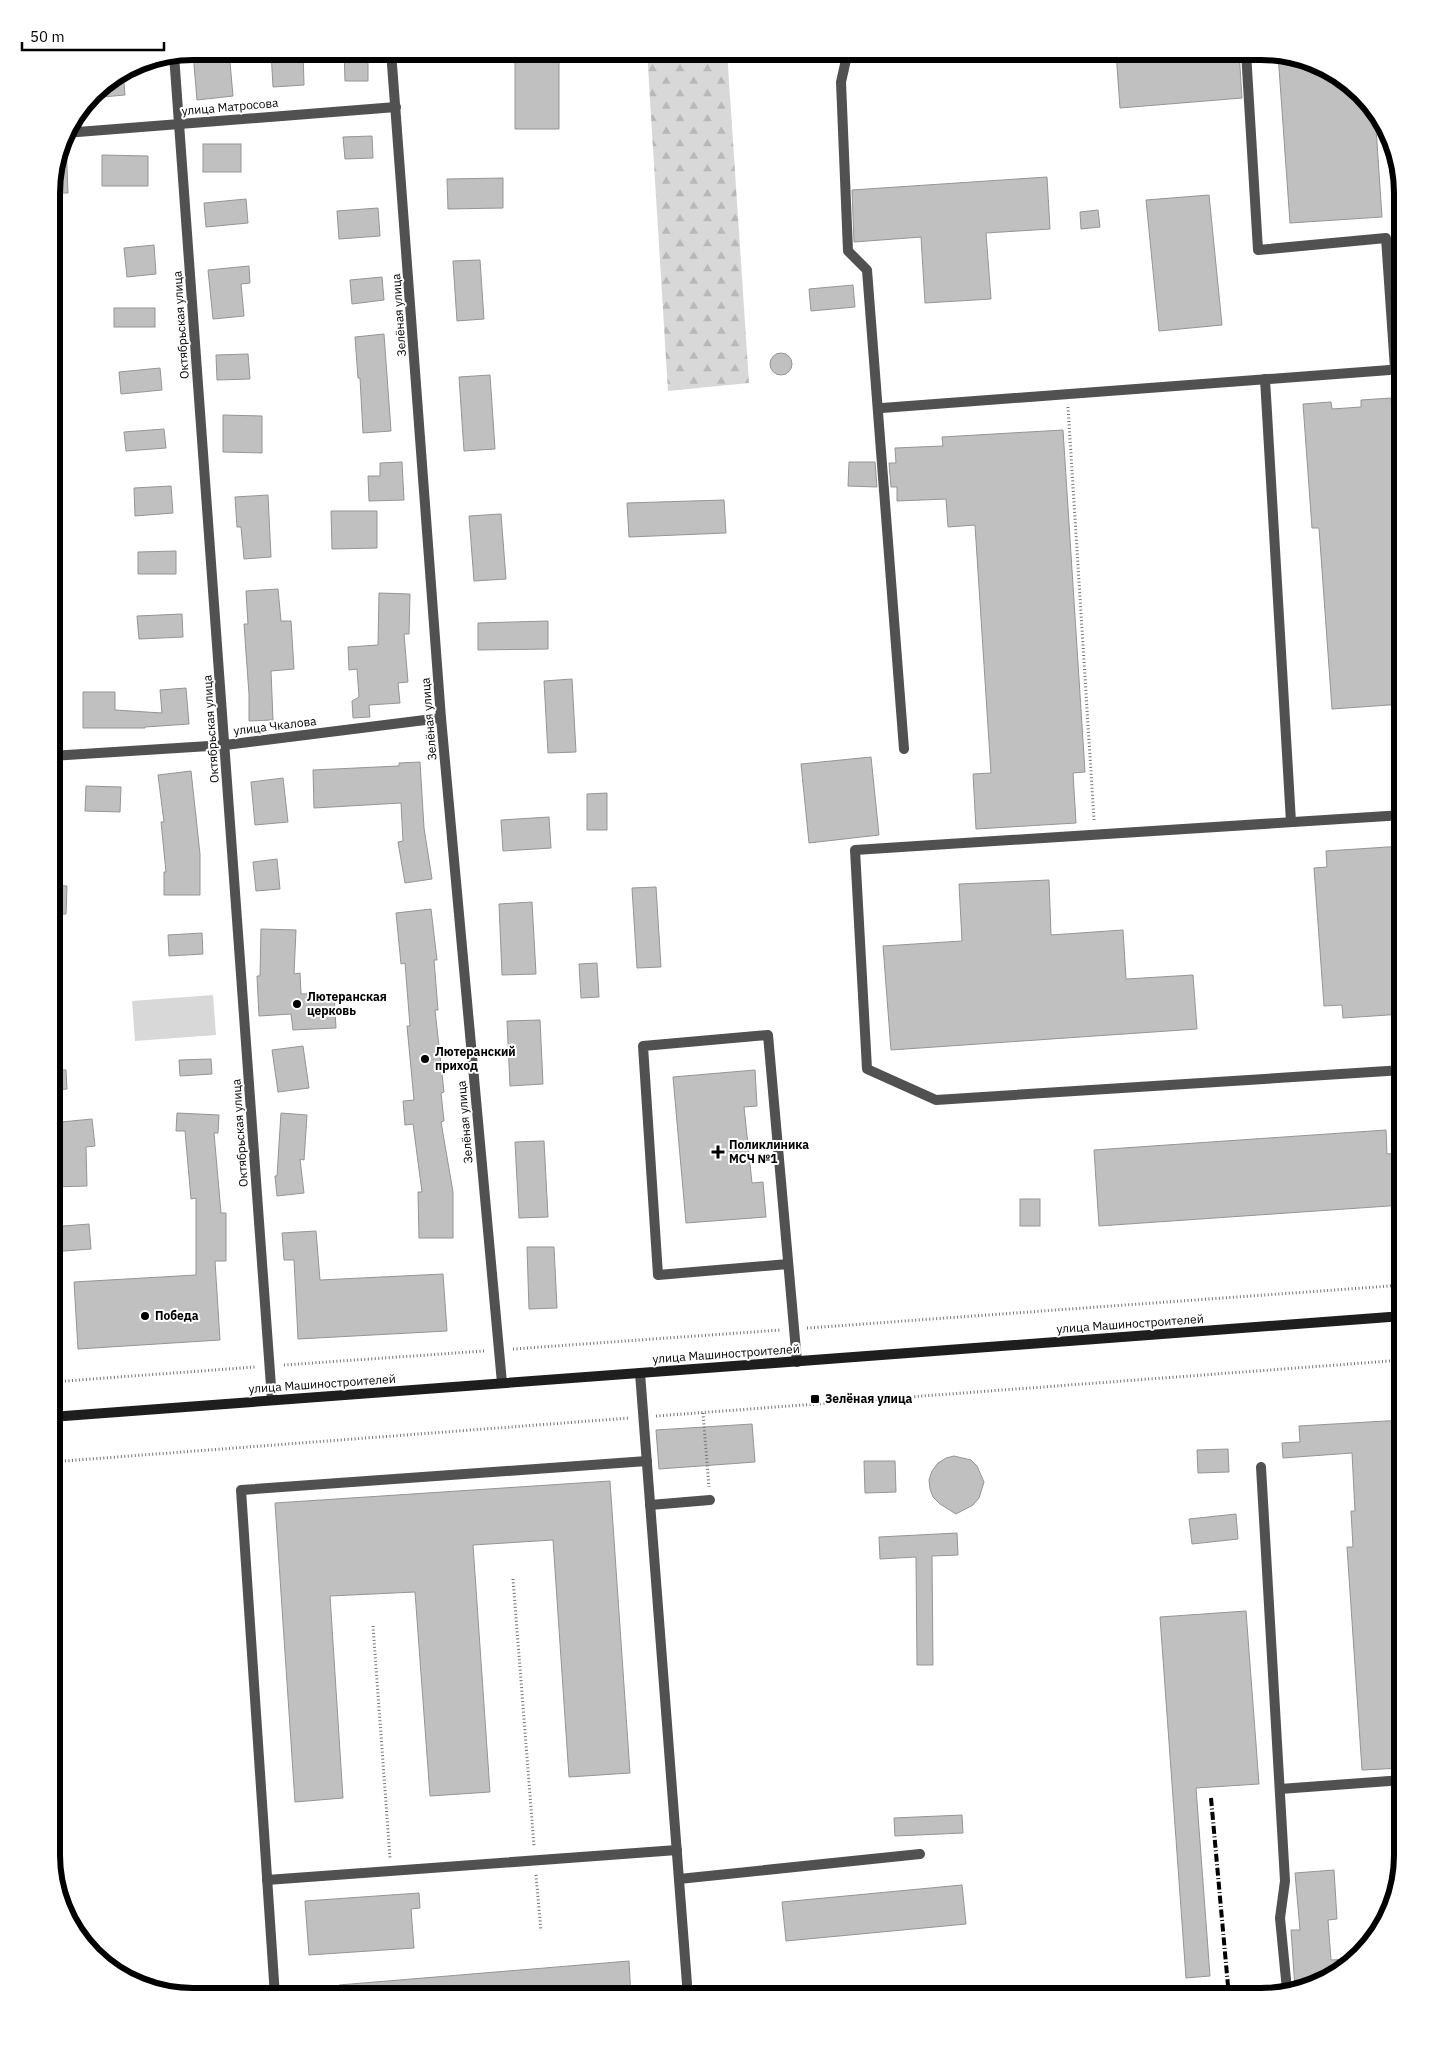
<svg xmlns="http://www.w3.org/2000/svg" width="1454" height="2048" font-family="'IBM Plex Sans',sans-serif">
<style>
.green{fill:#d8d8d8}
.forest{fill:url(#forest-firs)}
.building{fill:#c0c0c0;stroke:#959595}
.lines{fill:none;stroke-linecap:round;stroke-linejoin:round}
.path{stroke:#737373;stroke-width:3;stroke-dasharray:1 2.5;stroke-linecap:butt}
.service{stroke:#515151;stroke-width:10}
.minor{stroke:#515151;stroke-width:10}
.secondary{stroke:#1e1e1e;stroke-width:10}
.rail{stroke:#000;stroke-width:4;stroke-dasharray:8 2.5 1 2.5;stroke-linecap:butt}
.poi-dot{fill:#000;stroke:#fff;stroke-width:2}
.labels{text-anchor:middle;stroke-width:4;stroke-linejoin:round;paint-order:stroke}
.street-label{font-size:12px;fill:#000;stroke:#fff}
.poi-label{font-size:12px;font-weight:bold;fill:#000;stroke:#fff;text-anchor:start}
.rim{fill:none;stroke:#000;stroke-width:6}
</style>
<defs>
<pattern id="forest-firs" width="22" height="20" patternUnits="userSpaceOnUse" patternTransform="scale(1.25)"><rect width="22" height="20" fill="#d8d8d8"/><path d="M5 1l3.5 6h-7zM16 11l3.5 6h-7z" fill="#b8b8b8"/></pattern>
</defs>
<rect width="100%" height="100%" fill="#fff"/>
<path class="green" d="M213,995L216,1035L135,1041L132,1001Z"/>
<path class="forest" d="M647,51H727L749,383L668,391Z"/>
<g class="building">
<path d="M216,51H229L233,96L197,100L193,53Z"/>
<path d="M271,51H303L304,85L273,87Z"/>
<path d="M344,51H368V81H345Z"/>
<path d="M1116,52H1239L1242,98L1120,108Z"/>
<path d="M1278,54L1332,70L1375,113L1382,217L1290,223Z"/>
<path d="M559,60V129H515V61Z"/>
<path d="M123,72L125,95L91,98L99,87Z"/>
<path d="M372,136L373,158L345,159L343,137Z"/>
<path d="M63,142H66L68,193H52V184Z"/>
<rect x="203" y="144" width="38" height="28"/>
<path d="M102,155L148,156V186H102Z"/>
<path d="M1047,177L1050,229L986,233L991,299L925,303L921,237L854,242L852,190Z"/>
<path d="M503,178V208L448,209L447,179Z"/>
<path d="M1209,195L1222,325L1159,331L1146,200Z"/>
<path d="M246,199L248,223L206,227L204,203Z"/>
<path d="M378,208L380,236L339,239L337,211Z"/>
<path d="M1098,210L1100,227L1081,229L1080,212Z"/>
<path d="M154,245L156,274L127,277L124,248Z"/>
<path d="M480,260L484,319L457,321L453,261Z"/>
<path d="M249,266L250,283L241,284L244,316L213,319L208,270Z"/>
<path d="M382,277L384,300L352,304L350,280Z"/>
<path d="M853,285L855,307L811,311L809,289Z"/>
<rect x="114" y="308" width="41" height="19"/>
<path d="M384,334L391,431L363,433L360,378H358L355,337Z"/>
<circle cx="781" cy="364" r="11"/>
<path d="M248,354L250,379L217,380L216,355Z"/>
<path d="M160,368L162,390L121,394L119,372Z"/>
<path d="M490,375L495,449L464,451L459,377Z"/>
<path d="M1391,398L1403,560V704L1332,709L1319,528H1312L1303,404L1331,402L1332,409L1361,407V400Z"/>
<path d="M223,415L262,416V453L223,452Z"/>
<path d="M164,429L166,448L126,451L124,432Z"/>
<path d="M1063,430L1085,772L1073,773L1076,823L976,829L973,774L991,773L975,525L948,527L946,499L897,501V487H891L889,463H896L895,448L943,446L942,437Z"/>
<path d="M402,462L404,500L369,501L368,476H380V463Z"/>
<path d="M849,462H875L877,487L848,486Z"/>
<path d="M171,486L173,513L135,516L134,488Z"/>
<path d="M268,495L271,557L244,559L241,527H237L235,497Z"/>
<path d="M724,500L726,533L629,537L627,503Z"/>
<path d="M331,511H377V548L332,549Z"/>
<path d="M501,514L506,579L474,581L469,516Z"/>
<path d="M176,551V574H138V552Z"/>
<path d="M278,589L281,621H291L294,669L271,671L273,720L249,721V694L244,624H248L246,591Z"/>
<path d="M379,593L410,594L409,634H404L408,682L398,683L400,703L369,705L370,717L353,718L352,701L359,697L357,669L349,670L348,647L378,645Z"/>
<path d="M182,614L183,637L139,639L137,616Z"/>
<path d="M548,621V649L478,650V623Z"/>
<path d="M572,679L576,752L548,753L544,681Z"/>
<path d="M186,688L189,724L145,727V728H83V692H115V710L162,713L160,690Z"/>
<path d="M871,757L879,835L809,843L801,764Z"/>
<path d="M420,762L424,828L432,879L405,883L398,842L403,841L401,803L314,808L313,770L399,766V763Z"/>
<path d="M191,771L200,854V895H164V872H166L161,822H164L158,775Z"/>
<path d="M283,778L288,822L255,825L251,782Z"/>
<path d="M86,786L121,787L120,812L85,811Z"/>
<path d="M607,793V830H587V794Z"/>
<path d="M549,817L551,848L503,851L501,820Z"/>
<path d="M1403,846V1014L1343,1018L1342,1005L1324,1006L1314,868L1327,867L1326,851Z"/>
<path d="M277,859L280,889L256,891L253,862Z"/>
<path d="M1049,880L1051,935L1123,930L1126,979L1193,975L1197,1029L891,1050L883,946L962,941L959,884Z"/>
<path d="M51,885L67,886L66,914H51Z"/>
<path d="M656,887L661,967L637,968L632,888Z"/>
<path d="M532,902L536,974L502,975L499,904Z"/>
<path d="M431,909L437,960H434L438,1010H435L444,1092L441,1093L444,1121L441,1122L453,1192V1238H419L418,1192H422L413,1124L405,1125L403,1101L414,1100L407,1026H410L405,963L401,964L396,913Z"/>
<path d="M261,929L296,930L294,974L300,973L301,994L334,993L336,1028L293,1030L291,1014L259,1016L257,976H260Z"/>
<path d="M202,933L203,954L169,956L168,935Z"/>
<path d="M597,963L599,997L581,998L579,964Z"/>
<path d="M540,1020L543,1084L510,1086L507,1021Z"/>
<path d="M303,1046L309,1088L278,1092L272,1050Z"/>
<path d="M211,1059L212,1074L180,1076L179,1060Z"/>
<path d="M51,1070H66L67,1089L51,1090Z"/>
<path d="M755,1070L757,1106L744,1107L752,1183L763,1182L766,1217L686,1223L673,1077Z"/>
<path d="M177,1113L219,1115L218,1133H214L221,1213H226V1261H215L220,1340L78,1349L74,1282L196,1275V1198L191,1199L185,1131H176Z"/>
<path d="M281,1113L307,1115L304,1160L300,1159L304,1193L277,1196L275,1176H277Z"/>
<path d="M92,1119L95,1146L86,1147L87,1186L51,1187V1123Z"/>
<path d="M1386,1130L1387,1154L1403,1153V1205L1099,1226L1094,1150Z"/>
<path d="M544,1141L548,1217L519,1218L515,1142Z"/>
<rect x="1020" y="1199" width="20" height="27"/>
<path d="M89,1224L91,1249L51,1252V1227Z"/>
<path d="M316,1231L320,1280L443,1274L447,1331L298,1339L294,1260H284L282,1233Z"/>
<path d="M527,1247H554L557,1308L529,1309Z"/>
<path d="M1403,1420V1768L1362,1770L1347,1547H1353L1351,1511H1355L1352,1453L1283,1458L1282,1443L1300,1442L1299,1426Z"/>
<path d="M752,1424L755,1462L659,1469L656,1430Z"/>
<path d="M1228,1449L1229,1472L1198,1473L1197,1450Z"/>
<path d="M954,1456L971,1460L977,1466L984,1482L979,1498L973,1505L956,1514L940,1504L933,1497L930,1489L929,1480L932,1471L938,1463L946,1458Z"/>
<path d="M864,1461H895L896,1492L865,1493Z"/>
<path d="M610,1481L630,1773L569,1777L553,1540L473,1545L490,1792L430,1796L415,1592L330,1596L343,1798L295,1802L275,1503Z"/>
<path d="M1236,1514L1238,1539L1192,1544L1189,1519Z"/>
<path d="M957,1533L958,1555L932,1556L933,1665H917L916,1557L880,1559L879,1537Z"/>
<path d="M1246,1611L1259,1784L1196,1788L1210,1976L1186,1978L1160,1617Z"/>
<path d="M962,1815L963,1833L895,1836L894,1818Z"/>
<path d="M1334,1870L1337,1919L1328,1920L1331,1960L1350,1959L1332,1978L1295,1988L1291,1930H1300L1295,1873Z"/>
<path d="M962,1885L966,1924L786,1941L782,1902Z"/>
<path d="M419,1893L420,1908L411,1909L414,1948L309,1955L305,1901Z"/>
<path d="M629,1961L631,1997L339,1996V1985Z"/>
</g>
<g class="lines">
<g class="path">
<path d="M1068,407L1094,820"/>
<path d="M807,1328L1403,1285"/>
<path d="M513,1349L781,1330"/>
<path d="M284,1365L484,1351"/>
<path d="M51,1382L255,1367"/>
<path d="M703,1413L709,1487"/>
<path d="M656,1416L1403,1360"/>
<path d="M51,1462L629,1418"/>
<path d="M513,1579L534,1846"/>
<path d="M373,1626L390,1858"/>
<path d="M536,1875L541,1931"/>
</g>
<g class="service">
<path d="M848,51L841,82L848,251L867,270L904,749"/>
<path d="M1246,52L1258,250L1386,238L1395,369"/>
<path d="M1265,379L1291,822"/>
<path d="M882,408L1403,369"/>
<path d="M1403,1070L936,1100L867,1069L855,850L1403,815"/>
<path d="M788,1264L658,1275L643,1046L768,1035L797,1362"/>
<path d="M640,1373L688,1997"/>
<path d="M1261,1467L1285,1881L1280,1918L1287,1990"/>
<path d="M650,1505L710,1500"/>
<path d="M1280,1789L1403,1780"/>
<path d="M679,1879L920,1854"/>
<path d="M267,1880L677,1850"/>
<path d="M275,1996L241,1490L647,1461"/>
</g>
<g class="minor">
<path d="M391,51L441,718L502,1383"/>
<path d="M174,55L272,1400"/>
<path d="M65,133L396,107"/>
<path d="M51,756L225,745L441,718"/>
</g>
<path class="secondary" d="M51,1417L1403,1316"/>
<path class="rail" d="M1211,1798L1229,1997"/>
</g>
<g class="poi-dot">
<circle cx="297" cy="1004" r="5"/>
<circle cx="425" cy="1059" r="5"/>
<path d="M715.5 1144.5h5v5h5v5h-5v5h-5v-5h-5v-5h5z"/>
<circle cx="145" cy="1316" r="5"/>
<rect x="810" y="1394" width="10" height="10" rx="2.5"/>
</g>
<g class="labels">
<g class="street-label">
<text transform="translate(230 107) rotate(-5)" y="4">улица Матросова</text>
<text transform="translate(399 315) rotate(-94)" y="4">Зелёная улица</text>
<text transform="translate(181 325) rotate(-94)" y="4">Октябрьская улица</text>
<text transform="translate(429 719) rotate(-95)" y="4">Зелёная улица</text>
<text transform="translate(275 726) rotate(-7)" y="4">улица Чкалова</text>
<text transform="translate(211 729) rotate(-94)" y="4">Октябрьская улица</text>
<text transform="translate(465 1122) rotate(-95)" y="4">Зелёная улица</text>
<text transform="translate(240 1133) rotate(-94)" y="4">Октябрьская улица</text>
<text transform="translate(1130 1324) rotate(-4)" y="4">улица Машиностроителей</text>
<text transform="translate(726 1354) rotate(-4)" y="4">улица Машиностроителей</text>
<text transform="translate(322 1384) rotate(-4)" y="4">улица Машиностроителей</text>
</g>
<g class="poi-label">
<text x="307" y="1001">Лютеранская<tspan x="307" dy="14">церковь</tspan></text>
<text x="435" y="1056">Лютеранский<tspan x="435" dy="14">приход</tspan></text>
<text x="729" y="1149">Поликлиника<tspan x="729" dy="14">МСЧ №1</tspan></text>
<text x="155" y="1320">Победа</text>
<text x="825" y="1403">Зелёная улица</text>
</g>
</g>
<path d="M0 0H1454V2048H0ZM193 60H1261A133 133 0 0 1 1394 193V1855A133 133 0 0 1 1261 1988H193A133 133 0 0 1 60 1855V193A133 133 0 0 1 193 60Z" fill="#fff" fill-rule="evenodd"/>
<path class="rim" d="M193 60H1261A133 133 0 0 1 1394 193V1855A133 133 0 0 1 1261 1988H193A133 133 0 0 1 60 1855V193A133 133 0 0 1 193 60Z"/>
<path d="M22 42v8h142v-8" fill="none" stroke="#000000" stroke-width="2.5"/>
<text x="30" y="42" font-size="15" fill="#000000" stroke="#ffffff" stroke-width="4" paint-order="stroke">50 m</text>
</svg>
